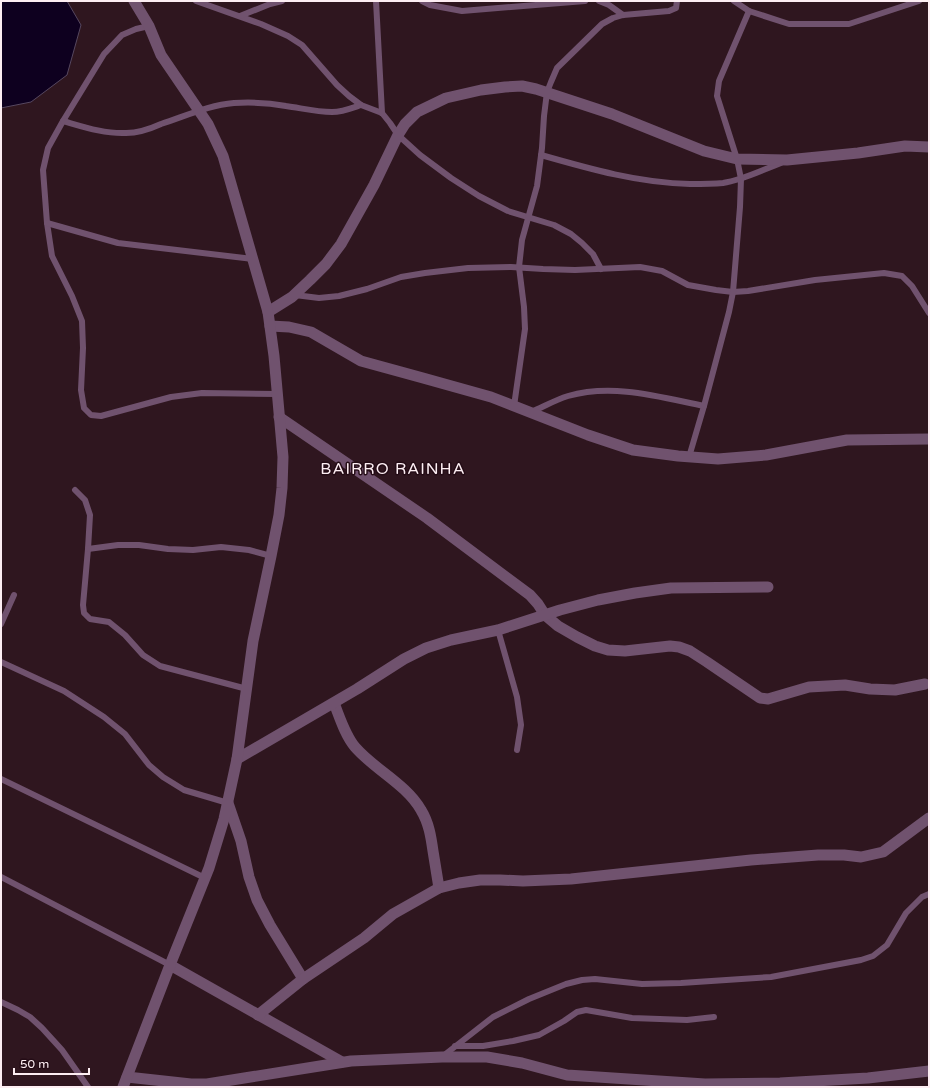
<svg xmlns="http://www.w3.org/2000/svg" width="930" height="1088" font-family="'Varela Round',sans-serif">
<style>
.water{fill:#0e001f;stroke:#56475f}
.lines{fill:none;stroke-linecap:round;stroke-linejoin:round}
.service{stroke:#70526e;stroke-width:6}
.minor{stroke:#70526e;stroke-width:11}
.tertiary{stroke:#70526e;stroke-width:11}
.labels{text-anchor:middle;stroke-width:3;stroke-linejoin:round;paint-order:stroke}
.quarter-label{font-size:16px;letter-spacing:1px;fill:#fdeef3;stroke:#240c16}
</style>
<rect width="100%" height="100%" fill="#2f161f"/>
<path class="water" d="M1,1H67L81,25L67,75L31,102L1,108Z"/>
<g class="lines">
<g class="service">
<path d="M196,1L261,24L288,36L302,45L337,85L349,96L361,105L382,113L390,123L398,135L420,155L451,178L479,196L508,211L554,225L571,234L582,243L593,254L601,269"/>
<path d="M376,1L382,113"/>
<path d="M422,1L430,5L462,11L585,1"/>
<path d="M599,1L609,5L623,15"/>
<path d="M734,1L749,11L789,24H849L919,1"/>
<path d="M240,16L270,4L282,1"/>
<path d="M149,26L136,29L122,35L104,54L63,121L48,148L43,170L47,223L52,256L72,296L82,321L83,348L81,390L84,408L91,415L101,416L171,397L202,393L277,394"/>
<path d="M63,121C84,127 105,134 126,133C138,133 150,129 161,124C186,116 209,105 234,103C251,102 270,103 286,106C301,108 316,112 332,112C342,112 352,108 361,105"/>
<path d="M541,155C590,169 639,183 690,184C701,184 712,184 723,183C743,180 762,170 781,163"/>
<path d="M47,223L118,243L253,259"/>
<path d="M295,295L319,298L339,296L367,289L401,277L425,273L468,268L511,267L543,269L575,270L640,267L662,271L688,285L716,290L733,292L748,291L815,280L884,273L902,276L912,286L929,313"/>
<path d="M514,406L525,329L524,307L519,267L522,240L537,186L542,148L544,116L547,92L551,82L557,68L602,24L613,18L623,15L669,11L676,8L677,1"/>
<path d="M531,412C543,407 555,400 568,396C613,383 660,397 704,406"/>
<path d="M689,457L704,406L729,312L733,292L740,207L741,179L737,159L717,96L719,81L749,11"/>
<path d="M75,490L85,500L90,515L88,549L83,605L84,613L90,619L109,622L125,635L143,655L160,666L247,689"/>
<path d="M88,549L118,545H139L168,549L193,550L221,547L249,550L271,556"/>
<path d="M1,624L14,595"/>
<path d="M498,630L517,697L521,725L517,750"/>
<path d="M1,662L64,691L104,717L125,734L149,765L163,777L184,790L228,803"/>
<path d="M1,779L205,878"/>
<path d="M1,877L170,965"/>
<path d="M1,1002L18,1010L30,1017L42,1028L62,1050L88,1087"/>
<path d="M455,1046H483L513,1041L539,1035L564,1021L577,1012L586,1010L632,1018L687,1020L714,1017"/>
<path d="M443,1056L493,1017L529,999L566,984L582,980L595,979L642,984L681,983L771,977L861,960L873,956L887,945L906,913L922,897L929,894"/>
</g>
<g class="minor">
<path d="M268,312L292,297L310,280L326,264L341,244L374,185L398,135L405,124L417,112L446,98L481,90L505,87L522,86L536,89L612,114L704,151L737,159L787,160L858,153L905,146L929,147"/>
<path d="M270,326L289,327L311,332L361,361L423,378L491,397L588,435L633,450L678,456L718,459L766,455L847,440L929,439"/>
<path d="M279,417L427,518L530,595L538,604L545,615L558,626L577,637L595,646L608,650L625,651L670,646L679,647L690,651L707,662L760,698L768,699L809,687L845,685L870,689L895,690L925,684"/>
<path d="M334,703C340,718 345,735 355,747C375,770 406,784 421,810C429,823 431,837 433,851C435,864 437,876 439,888"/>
<path d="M237,759L357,689L404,659L426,648L451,640L498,630L560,610L598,600L635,593L671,588L768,587"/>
<path d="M228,803L241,841L249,877L257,900L270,925L303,979"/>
<path d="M170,965L342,1062"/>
<path d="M258,1015L303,979L364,938L393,914L439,888L459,883L480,880H500L523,881L571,879L751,860L818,855H844L861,857L883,852L929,818"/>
<path d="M127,1077L191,1084H207L351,1061L442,1057H487L522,1063L567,1075L705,1084L780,1083L868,1078L929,1071"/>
</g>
<path class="tertiary" d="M123,1087L170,965L209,868L224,819L237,759L253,641L271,556L279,515L282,488L283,457L274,356L268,312L223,156L208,124L161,55L149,26L134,1"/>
</g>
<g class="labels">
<g class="quarter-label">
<text x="393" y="474">BAIRRO RAINHA</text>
</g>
</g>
<rect width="930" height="1088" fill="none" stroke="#fdeef3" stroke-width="4"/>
<path d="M14 1068v6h75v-6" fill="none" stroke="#fdeef3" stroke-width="2"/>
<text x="20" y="1068" font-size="12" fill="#fdeef3" stroke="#240c16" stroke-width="3" paint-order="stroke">50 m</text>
</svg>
